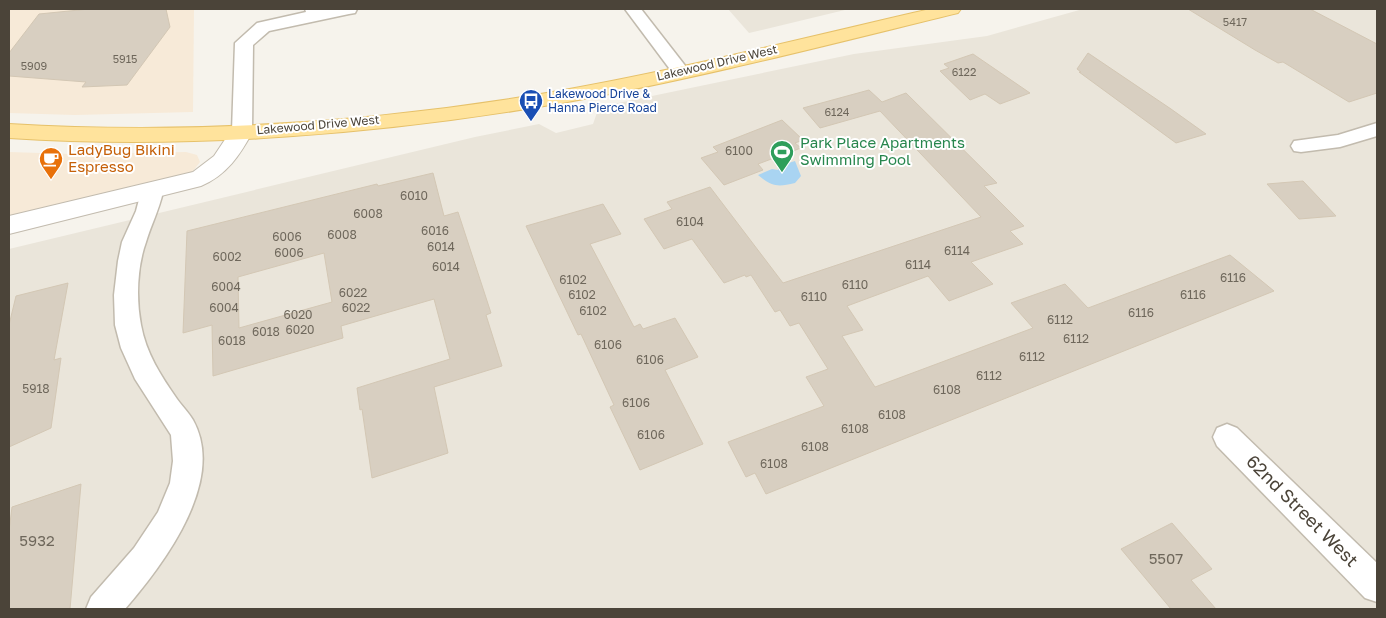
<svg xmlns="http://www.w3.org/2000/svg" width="1386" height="618" font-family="'Golos Text',sans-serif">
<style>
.residential{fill:#eae5da}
.commercial{fill:#f7ead8}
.water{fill:#a9d4f2}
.building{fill:#d8cfc1;stroke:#d3c7b4;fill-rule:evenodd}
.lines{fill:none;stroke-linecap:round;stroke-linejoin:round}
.minor-casing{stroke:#c2bbae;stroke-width:3}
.tertiary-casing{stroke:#c2bbae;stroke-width:2}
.primary-casing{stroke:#e6c16a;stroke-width:2}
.minor{fill:#fff;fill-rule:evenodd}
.tertiary{fill:#fff;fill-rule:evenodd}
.primary{fill:#ffe39c;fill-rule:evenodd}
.labels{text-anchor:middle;stroke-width:4;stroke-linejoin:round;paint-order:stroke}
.far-number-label{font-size:11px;fill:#6e675b}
.far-street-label{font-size:12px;fill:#4b4439;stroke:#fff}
.far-transit-label{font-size:12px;fill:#164399;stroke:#fff;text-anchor:start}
.number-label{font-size:12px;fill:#6e675b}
.leisure-label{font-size:15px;fill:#27864d;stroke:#fff;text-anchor:start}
.food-label{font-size:15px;fill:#c56008;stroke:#fff;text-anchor:start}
.near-number-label{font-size:15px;fill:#6e675b}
.near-street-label{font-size:18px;fill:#4b4439;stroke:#fff}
</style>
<rect width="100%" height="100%" fill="#f6f3ec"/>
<g class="residential">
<path d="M728,9H849L749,33Z"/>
<path d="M1083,9H1377V609H9V249L475,137L539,124L556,133L593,124L599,107L854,54L987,36Z"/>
</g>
<g class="commercial">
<path d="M9,9H194L193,112L75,115L9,113Z"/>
<path d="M9,152L72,154L186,152L197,155L200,162L193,171L178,179L9,216Z"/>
</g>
<path class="water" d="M795,161L801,176L795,183C778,187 772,187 758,175L772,169L778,170L779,166Z"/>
<g class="building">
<path d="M89,9H166L170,27L127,85L82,87L86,82L9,76V53L39,14Z"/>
<path d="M1188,9H1310L1377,44V93L1349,102L1283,62L1278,63L1255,50Z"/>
<path d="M1088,53L1171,109L1206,134L1176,143L1079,72H1081L1077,69Z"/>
<path d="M973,54L1030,93L1000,104L985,94L970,100L940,71L949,68L944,64Z"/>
<path d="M869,90L882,102L906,93L997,183L984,186L1024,226L1010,231L1023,244L971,262L993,284L949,301L928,276L847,306L863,330L842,336L875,387L1033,328L1011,303L1065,284L1088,308L1230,255L1274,291L766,494L755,473L746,477L728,442L824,406L806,377L828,369L799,323L790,326L780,310L775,312L751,275L746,277L745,275L724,283L692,239L664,249L644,219L672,209L667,202L710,187L783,283L981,217L880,111L820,128L803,108Z"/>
<path d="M782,120L803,140L795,143L801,148L758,164L763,170L724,185L701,158L718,152L713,147Z"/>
<path d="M433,173L444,216L458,212L491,313L486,315L502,366L434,387L448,453L372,478L362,409L360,410L357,388L450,359L434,299L341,326L343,338L213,376L212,325L183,333L187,231L377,184L378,186ZM324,253L332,302L239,328L238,277Z"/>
<path d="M1303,181L1336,216L1299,219L1267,184Z"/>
<path d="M603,204L621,234L590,244L634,327L640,324L643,329L675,318L698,357L665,370L703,444L640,470L610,407L614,405L581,334L578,335L526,226Z"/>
<path d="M68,283L54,360L61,358L51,428L9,447V325L16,296Z"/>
<path d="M81,484L70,609H9V531L12,507Z"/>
<path d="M1172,523L1212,569L1191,580L1216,609H1171L1121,549Z"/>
</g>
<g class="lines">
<g class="minor-casing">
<g id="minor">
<path d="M305,9H357L355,13L349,14L269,31L253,45L252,131L249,135L242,137L235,135L232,131L235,43L257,23L306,12Z"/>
<path d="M625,9H641L690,72L687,76L681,78L675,76Z"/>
<path d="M1377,123V136L1340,147L1301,152L1294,151L1291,146L1294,141L1338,135Z"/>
<path d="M152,185L160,187L163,192C159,210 151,225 146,242C137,267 136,299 141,325C146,353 161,376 177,399C182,406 189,413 193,420C227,481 163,565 125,609H86L91,597L134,548L158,512L170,483L173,461L171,435L135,379L121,348L115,325L114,295L118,261L122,242L136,211L141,192L144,187Z"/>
<path d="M1227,424L1237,428L1377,563V602L1365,598L1217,446L1213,437L1217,428Z"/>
</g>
</g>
<g class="tertiary-casing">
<path id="tertiary" d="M242,124L250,126L253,131C240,155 227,175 201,186L9,234V216L193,172L214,156L234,126Z"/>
</g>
<g class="primary-casing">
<path id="primary" d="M930,9H961L958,13C827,45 696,79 562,103C384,134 190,150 9,138V124C194,135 382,122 564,90C687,68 808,37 930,9Z"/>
</g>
<use href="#minor" class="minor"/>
<use href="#tertiary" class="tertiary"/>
<use href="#primary" class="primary"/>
</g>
<defs>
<g id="bus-pin" transform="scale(1.25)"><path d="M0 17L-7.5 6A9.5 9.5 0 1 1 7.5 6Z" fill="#1a4fb4" stroke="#fff"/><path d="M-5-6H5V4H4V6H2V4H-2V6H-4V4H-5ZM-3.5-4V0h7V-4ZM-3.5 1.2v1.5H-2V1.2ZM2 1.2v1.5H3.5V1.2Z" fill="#fff"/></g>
<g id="stadium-pin" transform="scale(1.25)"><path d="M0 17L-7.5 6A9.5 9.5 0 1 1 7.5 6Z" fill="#2e9e5b" stroke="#fff"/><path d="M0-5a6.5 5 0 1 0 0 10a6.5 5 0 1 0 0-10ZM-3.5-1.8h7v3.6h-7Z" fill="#fff"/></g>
<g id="cafe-pin" transform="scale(1.25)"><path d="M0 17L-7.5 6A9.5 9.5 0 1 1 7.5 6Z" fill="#e8710a" stroke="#fff"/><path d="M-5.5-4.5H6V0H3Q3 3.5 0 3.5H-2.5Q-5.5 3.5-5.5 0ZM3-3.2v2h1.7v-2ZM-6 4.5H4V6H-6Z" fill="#fff"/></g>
</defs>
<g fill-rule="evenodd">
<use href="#bus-pin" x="531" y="101"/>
<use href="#stadium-pin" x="782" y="152"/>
<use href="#cafe-pin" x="51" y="159"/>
</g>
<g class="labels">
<g class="far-number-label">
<text x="1235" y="26">5417</text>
<text x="125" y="63">5915</text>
<text x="34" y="70">5909</text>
<text x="964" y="76">6122</text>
<text x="837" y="116">6124</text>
</g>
<g class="far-street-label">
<text transform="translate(717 63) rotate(-13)" y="4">Lakewood Drive West</text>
<text transform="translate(318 125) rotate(-5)" y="4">Lakewood Drive West</text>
</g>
<g class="far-transit-label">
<text x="548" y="98">Lakewood Drive &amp;<tspan x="548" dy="14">Hanna Pierce Road</tspan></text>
</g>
<g class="number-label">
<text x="739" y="155">6100</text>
<text x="414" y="200">6010</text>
<text x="368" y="218">6008</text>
<text x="690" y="226">6104</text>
<text x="435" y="235">6016</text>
<text x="342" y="239">6008</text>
<text x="287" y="241">6006</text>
<text x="441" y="251">6014</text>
<text x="957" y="255">6114</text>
<text x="289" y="257">6006</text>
<text x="227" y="261">6002</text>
<text x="918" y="269">6114</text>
<text x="446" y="271">6014</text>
<text x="1233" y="282">6116</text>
<text x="573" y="284">6102</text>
<text x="855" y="289">6110</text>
<text x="226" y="291">6004</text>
<text x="353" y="297">6022</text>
<text x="582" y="299">6102</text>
<text x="1193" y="299">6116</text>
<text x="814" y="301">6110</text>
<text x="224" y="312">6004</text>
<text x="356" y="312">6022</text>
<text x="593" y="315">6102</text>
<text x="1141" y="317">6116</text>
<text x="298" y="319">6020</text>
<text x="1060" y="324">6112</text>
<text x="300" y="334">6020</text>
<text x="266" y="336">6018</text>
<text x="1076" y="343">6112</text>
<text x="232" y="345">6018</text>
<text x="608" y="349">6106</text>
<text x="1032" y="361">6112</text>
<text x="650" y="364">6106</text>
<text x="989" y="380">6112</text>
<text x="36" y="393">5918</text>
<text x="947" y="394">6108</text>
<text x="636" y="407">6106</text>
<text x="892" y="419">6108</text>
<text x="855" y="433">6108</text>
<text x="651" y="439">6106</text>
<text x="815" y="451">6108</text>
<text x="774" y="468">6108</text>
</g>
<g class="leisure-label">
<text x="800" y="148">Park Place Apartments<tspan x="800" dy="17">Swimming Pool</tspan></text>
</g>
<g class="food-label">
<text x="68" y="155">LadyBug Bikini<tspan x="68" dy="17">Espresso</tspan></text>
</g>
<g class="near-number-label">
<text x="37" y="546">5932</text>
<text x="1166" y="564">5507</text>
</g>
<g class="near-street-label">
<text transform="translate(1302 511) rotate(45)" y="6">62nd Street West</text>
</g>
</g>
<rect width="1386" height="618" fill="none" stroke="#4b4439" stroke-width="20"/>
</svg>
